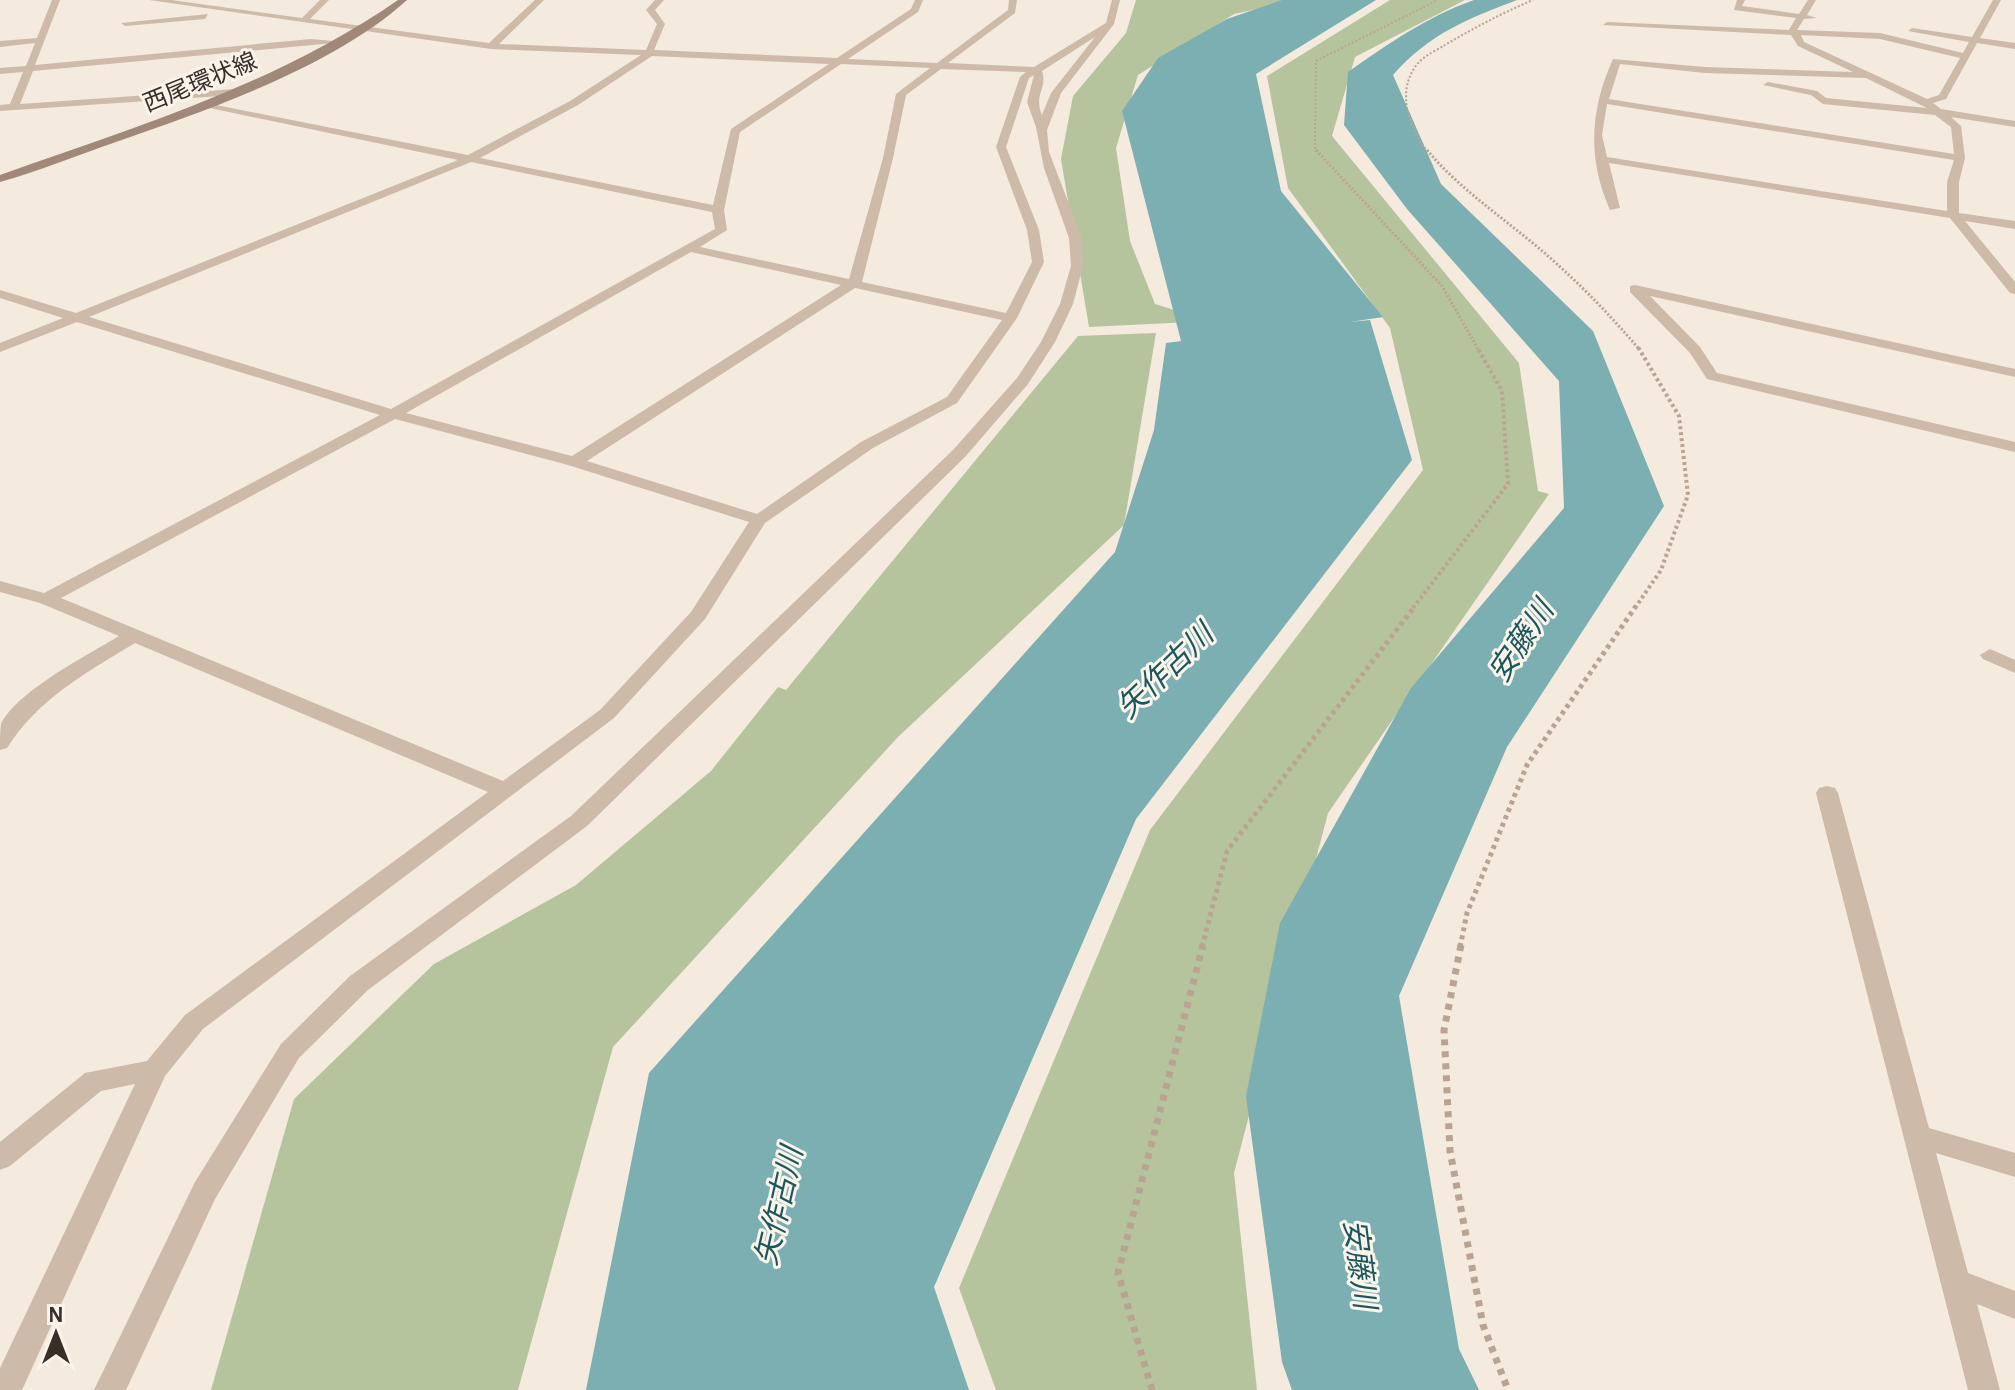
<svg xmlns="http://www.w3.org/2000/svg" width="2015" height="1390" font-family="'Alegreya Sans','Noto Sans JP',sans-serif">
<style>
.green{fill:#b6c49d}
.water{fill:#7bafb2}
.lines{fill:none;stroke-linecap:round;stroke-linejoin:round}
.path-far4{stroke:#b9a493;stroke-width:2;stroke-dasharray:2 2;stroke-linecap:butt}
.path-far3{stroke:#b9a493;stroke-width:3;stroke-dasharray:2 2;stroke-linecap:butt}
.path-far2{stroke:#b9a493;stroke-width:4;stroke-dasharray:3 3;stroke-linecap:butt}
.path-far1{stroke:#b9a493;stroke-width:5;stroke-dasharray:4 4;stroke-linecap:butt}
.path{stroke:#b9a493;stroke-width:7;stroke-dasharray:6 6;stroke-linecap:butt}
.minor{fill:#cdbaa9;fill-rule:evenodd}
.secondary{fill:#a1897a;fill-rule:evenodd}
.labels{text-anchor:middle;stroke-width:6;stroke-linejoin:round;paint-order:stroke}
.far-street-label{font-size:24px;fill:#392f29;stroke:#fbf4eb}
.water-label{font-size:30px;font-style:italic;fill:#1c575d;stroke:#fbf4eb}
</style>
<rect width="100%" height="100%" fill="#f4eade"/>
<g class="green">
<path d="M1136,0H1299L1234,14L1138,75L1116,148L1130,241L1155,304L1210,321L1089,327L1061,159L1073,96L1126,33Z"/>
<path d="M1390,0H1465L1355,57L1332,136L1519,363L1538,491L1549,494L1328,813L1234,1173L1257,1390H996L959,1288L1150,830L1423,470L1390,328L1288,188L1267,76Z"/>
<path d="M1156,333L1124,525L898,737L613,1047L518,1390H211L294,1099L434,964L576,885L711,771L778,687L786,690L1078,336Z"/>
</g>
<g class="water">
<path d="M1282,0H1376L1256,74L1281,191L1383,317L1350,322L1370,320L1412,460L1136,819L934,1287L969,1390H586L649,1073L1115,552L1154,430L1166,343L1181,341L1122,111L1158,58L1227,19Z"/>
<path d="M1474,0H1517C1467,19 1429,34 1393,75L1441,184L1593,331L1664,506L1507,747L1399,996L1459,1349L1479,1390H1292L1282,1362L1246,1096L1280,923L1411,688L1564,508L1559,381L1407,209L1344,125L1348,72C1388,44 1428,16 1474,0Z"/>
</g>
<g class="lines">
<g class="path-far4">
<path d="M1318,152L1315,148L1316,61L1438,0"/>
<path d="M1428,152C1408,127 1395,89 1419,62C1426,55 1437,50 1445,45C1474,28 1502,13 1533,0"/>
</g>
<g class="path-far3">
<path d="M1316,150L1442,286L1478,349"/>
<path d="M1427,150C1461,191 1507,220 1548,256C1581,285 1611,316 1639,349"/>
</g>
<g class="path-far2">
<path d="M1413,608L1508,484L1502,391L1477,347"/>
<path d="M1635,608L1661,570L1688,495L1679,416L1638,347"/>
</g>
<g class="path-far1">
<path d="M1202,947L1227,851L1415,606"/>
<path d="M1460,947L1467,913L1527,765L1636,606"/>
</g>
<g class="path">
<path d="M1461,945L1444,1030L1450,1151L1483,1325L1508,1390"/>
<path d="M1152,1390L1118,1273L1203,945"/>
</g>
<g class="minor">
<path d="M52,0H60L35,65L311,39L344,42L33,71L20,104L235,89L240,92L235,95L0,111V105L10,104L23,72L0,74V68L26,66L35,43L0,47V41L37,38Z"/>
<path d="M149,0H171L302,18L320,0H329L310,19L489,43L535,0H544L499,44L646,50L657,24L646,10L655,0H664L655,10L665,24L654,50L837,58L911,9L915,0H923L918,12L848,59L937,63L1008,10L1009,0H1017L1015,13L948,63L1034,67L1106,23L1112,0H1120L1114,24L1061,93L1047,130L1049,152L1082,238L1083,266L1073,304L1055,342L1028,384L965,457L587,826L368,990L299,1058L215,1199L126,1390H94L195,1182L281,1044L350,976L571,816L953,450L1017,378L1041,342L1060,304L1071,266L1069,238L1044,168L1036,127L1027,102L1034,75L1029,78L1006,147L1039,230L1044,262L1017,318L957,403L873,448L765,523L705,619L614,718L203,1029L165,1076L22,1390H0V1368L135,1084L101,1091L10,1166L0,1170V1142L85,1073L147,1061L185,1015L488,792L135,643C86,673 39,698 7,748L0,750C0,742 0,731 1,724C17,691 88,655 119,636L40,603L0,592V581L44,593L380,415L77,322L0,352V343L63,318L0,298V290L76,313L458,160L205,107L200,104L201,102L468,155L570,101L641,55L491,49ZM1095,37L1051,93L1042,115C1033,94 1048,89 1042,71ZM652,56L829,64L731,129L713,205L480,158L578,105ZM841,64L930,68L896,94L883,158L849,279L700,247L727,230L724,210L740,132ZM941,69L1026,72L1020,77L996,147L1027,230L1032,262L1006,313L862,282L893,158L906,95ZM471,162L712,212L715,229L391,409L89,317ZM691,252L841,285L572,456L406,413ZM855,288L1002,320L947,397L861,442L757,514L587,461ZM395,419L568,465L749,522L691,612L600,710L503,781L61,598Z"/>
<path d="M1737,0H1745L1742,6L1799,14L1808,0H1816L1807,15L1817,18L1804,19L1797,30L1880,33L1963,53L1969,42L1908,31L1912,28L1972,37L1993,0H2001L1980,38L2015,43V49L1977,43L1946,99L1933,103L1941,109L2015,121V127L1951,117L1961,126L1965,158L1959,182V213L2015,221V229L1965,221L2015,282V294L2010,293L1950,218L1609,163L1620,208L1610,210C1587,158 1590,110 1613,59L1705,67L1853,72L1798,46L1791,35L1603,25L1607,22L1789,30L1796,18L1734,10ZM1801,35L1880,39L1960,58L1939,95L1927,99L1804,42ZM1620,64L1705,73L1866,78L1927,108L1826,98L1817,91L1768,82L1763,85L1811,95L1823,104L1935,115L1951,127L1954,154L1609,99ZM1607,104L1954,160L1947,182V211L1607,157L1602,135Z"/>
<path d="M208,14L205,19L125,26L121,23Z"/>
<path d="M1635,285L2015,369V377L1650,296L1700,347L1717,373L2015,442V452L1707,379L1690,353L1630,292V286Z"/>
<path d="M1990,649L2015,660V673L1983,659L1980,655Z"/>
<path d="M1827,786L1835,788L1838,793L1929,1128L2015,1153V1177L1936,1153L1968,1273L2015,1291V1319L1977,1304L2000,1390H1968L1816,793L1819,788Z"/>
</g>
<path class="secondary" d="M398,0H407C333,67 210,109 116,142C78,155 39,171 0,182V175C138,126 277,84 398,0Z"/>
</g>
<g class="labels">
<g class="far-street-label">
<text transform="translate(200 82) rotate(-22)" y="8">西尾環状線</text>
</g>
<g class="water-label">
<text transform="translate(1521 641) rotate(-56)" y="10">安藤川</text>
<text transform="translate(1165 671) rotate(-44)" y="10">矢作古川</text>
<text transform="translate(779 1206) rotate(-77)" y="10">矢作古川</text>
<text transform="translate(1360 1264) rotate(83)" y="10">安藤川</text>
</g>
</g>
<g transform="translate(56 1334)" stroke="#fbf4eb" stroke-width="6" paint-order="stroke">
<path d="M0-6L14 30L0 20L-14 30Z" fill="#392f29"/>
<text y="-12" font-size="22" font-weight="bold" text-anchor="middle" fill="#392f29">N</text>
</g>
</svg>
